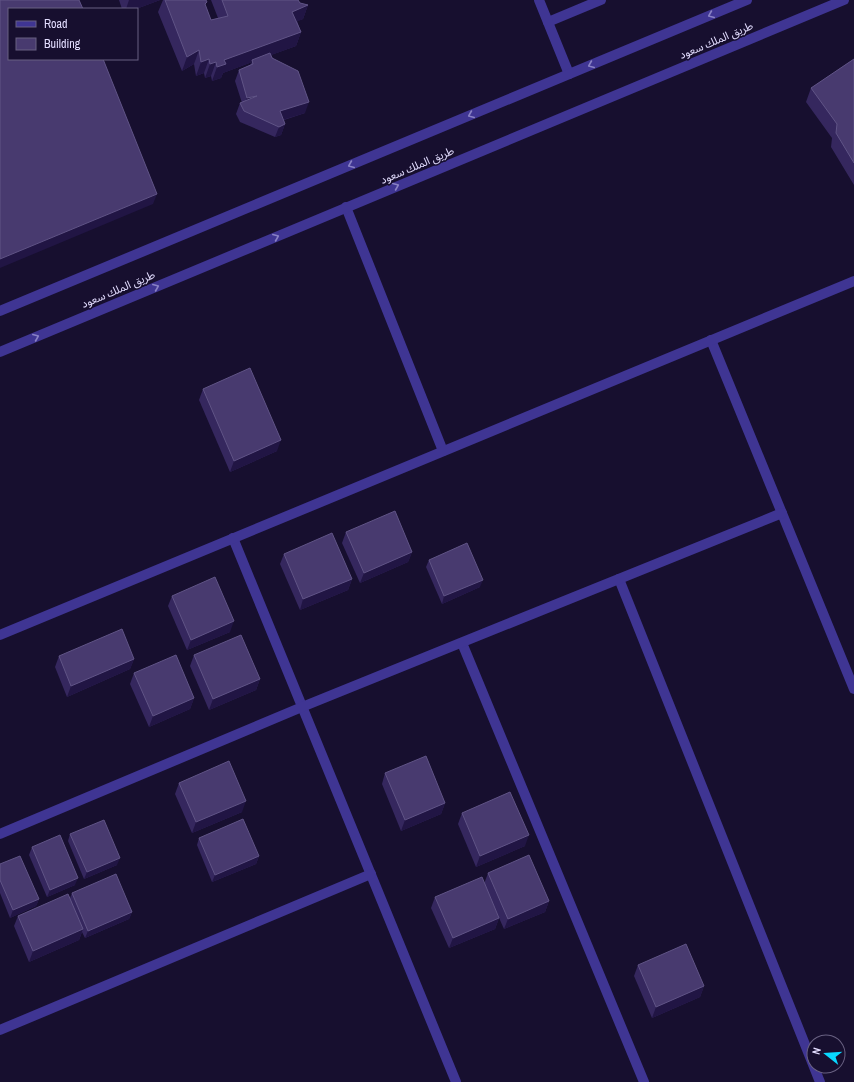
<svg xmlns="http://www.w3.org/2000/svg" width="854" height="1082" font-family="'Archivo Narrow','Noto Sans Arabic',sans-serif">
<style>
.lines{fill:none;stroke-linecap:round;stroke-linejoin:round}
.service{stroke:#3f3593;stroke-width:10}
.minor{stroke:#3f3593;stroke-width:10}
.tertiary{stroke:#3f3593;stroke-width:10}
.wall{fill:#35275e}
.shaded-wall{fill:#211544}
.building{fill:#483a6f;stroke:#605486}
.oneway{stroke:#8981c4}
.labels{text-anchor:middle;stroke-width:3;stroke-linejoin:round;paint-order:stroke}
.street-label{font-size:11px;fill:#e3ddff;stroke:#170f2f}
</style>
<rect width="100%" height="100%" fill="#170f2f"/>
<g class="lines">
<path class="service" d="M548,22L601,0"/>
<g class="minor">
<path d="M539,0L569,74"/>
<path d="M346,207L443,451"/>
<path d="M711,340L854,689"/>
<path d="M233,538L456,1082"/>
<path d="M619,579L820,1082"/>
<path d="M0,635L854,281"/>
<path d="M462,643L644,1082"/>
<path d="M0,834L302,707L782,513"/>
<path d="M0,1030L371,874"/>
</g>
<g class="tertiary">
<path d="M0,311L747,0"/>
<path d="M0,352L844,0"/>
</g>
</g>
<g class="wall">
<path d="M119,0H160L136,9H122Z"/>
<path d="M163,0H206L205,6L211,20L218,18L211,0H298L300,3L308,5L303,19L297,21L301,32L296,46L271,55L305,113L284,120L285,124L281,135L275,137L240,122L236,114L240,103H242L235,81L239,70L250,65L252,62L223,73L221,78L212,81L211,76L205,78L204,73L196,76L194,64L182,71L158,12Z"/>
<path d="M854,59V185L831,147L832,138L806,102L811,88Z"/>
<path d="M203,389L277,451L230,472L199,400Z"/>
<path d="M346,532L412,552L408,562L360,583L342,543Z"/>
<path d="M284,554L352,579L348,590L300,610L280,564Z"/>
<path d="M429,560L480,587L442,604L426,567Z"/>
<path d="M172,596L230,632L187,650L168,606Z"/>
<path d="M194,655L260,679L256,690L209,710L190,666Z"/>
<path d="M59,656L134,659L130,669L67,697L55,667Z"/>
<path d="M134,673L194,698L190,709L149,727L130,684Z"/>
<path d="M385,773L445,803L441,814L401,831L382,784Z"/>
<path d="M179,783L242,812L192,833L175,794Z"/>
<path d="M462,813L525,846L476,867L458,824Z"/>
<path d="M70,834L117,865L84,879L68,841Z"/>
<path d="M199,838L259,856L256,864L212,882L197,845Z"/>
<path d="M32,847L75,885L47,897L29,855Z"/>
<path d="M0,864L39,899L36,906L10,918L0,893Z"/>
<path d="M488,873L549,901L545,912L504,929L484,884Z"/>
<path d="M72,893L132,912L129,919L85,938L82,932L79,940L29,962L14,926L18,916L70,898Z"/>
<path d="M435,897L499,918L495,929L449,948L431,908Z"/>
<path d="M638,965L704,986L700,997L652,1018L634,976Z"/>
</g>
<g class="shaded-wall">
<path d="M129,0H160L136,9H126Z"/>
<path d="M308,5L303,19L287,26L292,12Z"/>
<path d="M301,32L296,46L252,62V60V62L223,73L221,78L212,81L217,67L224,60Z"/>
<path d="M199,50L194,64L182,71L187,57Z"/>
<path d="M209,59L204,73L196,76L201,62Z"/>
<path d="M216,62L211,76L205,78L210,64Z"/>
<path d="M257,96L243,109L247,98Z"/>
<path d="M309,102L305,113L276,122L280,111Z"/>
<path d="M285,124L281,135L275,137L279,127Z"/>
<path d="M157,194L153,204L0,268V259Z"/>
<path d="M281,440L277,451L230,472L234,461Z"/>
<path d="M412,552L408,562L360,583L364,573Z"/>
<path d="M352,579L348,590L300,610L303,599Z"/>
<path d="M483,580L480,587L442,604L444,596Z"/>
<path d="M234,621L230,632L187,650L191,640Z"/>
<path d="M134,659L130,669L67,697L71,686Z"/>
<path d="M260,679L256,690L209,710L213,699Z"/>
<path d="M194,698L190,709L149,727L153,716Z"/>
<path d="M246,801L242,812L192,833L196,822Z"/>
<path d="M445,803L441,814L401,831L405,820Z"/>
<path d="M529,835L525,846L476,867L480,856Z"/>
<path d="M259,856L256,864L212,882L215,875Z"/>
<path d="M120,858L117,865L84,879L87,872Z"/>
<path d="M78,878L75,885L47,897L50,890Z"/>
<path d="M39,899L36,906L10,918L13,910Z"/>
<path d="M549,901L545,912L504,929L508,919Z"/>
<path d="M132,912L129,919L85,938L88,931Z"/>
<path d="M499,918L495,929L449,948L453,938Z"/>
<path d="M83,929L79,940L29,962L33,951Z"/>
<path d="M704,986L700,997L652,1018L656,1007Z"/>
</g>
<g class="building">
<path d="M0,0H79L83,9H9V59H103L157,194L0,259Z"/>
<path d="M165,0H206L207,2L205,4L211,20L228,16L222,0H298L300,3L308,5L292,12L301,32L224,60L226,64L217,67L216,62L210,64L209,59L201,62L199,50L187,57Z"/>
<path d="M270,53L272,58L298,71L309,102L280,111L285,124L279,127L244,111L240,103L257,96L247,98L239,70L253,64L252,60Z"/>
<path d="M854,59V163L836,133L837,124L811,88Z"/>
<path d="M250,368L281,440L234,461L203,389Z"/>
<path d="M395,511L412,552L364,573L346,532Z"/>
<path d="M332,533L352,579L303,599L284,554Z"/>
<path d="M467,543L483,580L444,596L429,560Z"/>
<path d="M215,577L234,621L191,640L172,596Z"/>
<path d="M122,629L134,659L71,686L59,656Z"/>
<path d="M241,635L260,679L213,699L194,655Z"/>
<path d="M176,655L194,698L153,716L134,673Z"/>
<path d="M426,756L445,803L405,820L385,773Z"/>
<path d="M229,761L246,801L196,822L179,783Z"/>
<path d="M510,792L529,835L480,856L462,813Z"/>
<path d="M243,819L259,856L215,875L199,838Z"/>
<path d="M104,820L120,858L87,872L70,834Z"/>
<path d="M60,835L78,878L50,890L32,847Z"/>
<path d="M529,855L549,901L508,919L488,873Z"/>
<path d="M20,856L39,899L13,910L0,880V864Z"/>
<path d="M116,874L132,912L88,931L72,893Z"/>
<path d="M482,877L499,918L453,938L435,897Z"/>
<path d="M68,894L83,929L33,951L18,916Z"/>
<path d="M686,944L704,986L656,1007L638,965Z"/>
</g>
<defs><path id="oneway-chevron" d="M-2-3.5L2.5 0L-2 3.5" fill="none" stroke-width="1.6" stroke-linecap="round" stroke-linejoin="round"/></defs>
<g class="oneway">
<use href="#oneway-chevron" transform="translate(711 15) rotate(157)"/>
<use href="#oneway-chevron" transform="translate(591 65) rotate(157)"/>
<use href="#oneway-chevron" transform="translate(471 115) rotate(157)"/>
<use href="#oneway-chevron" transform="translate(351 165) rotate(157)"/>
<use href="#oneway-chevron" transform="translate(396 186) rotate(-23)"/>
<use href="#oneway-chevron" transform="translate(276 237) rotate(-23)"/>
<use href="#oneway-chevron" transform="translate(156 287) rotate(-23)"/>
<use href="#oneway-chevron" transform="translate(36 337) rotate(-23)"/>
</g>
<g class="labels">
<g class="street-label">
<text transform="translate(716 40) rotate(-23)" y="4">طريق الملك سعود</text>
<text transform="translate(417 165) rotate(-23)" y="4">طريق الملك سعود</text>
<text transform="translate(118 289) rotate(-23)" y="4">طريق الملك سعود</text>
</g>
</g>
<rect x="8" y="8" width="130" height="52" fill="#170f2f" stroke="#696182"/>
<rect x="16" y="21" width="20" height="6" fill="#3f3593" stroke="#696182"/>
<text x="44" y="28" font-size="12" fill="#e3ddff">Road</text>
<rect x="16" y="38" width="20" height="12" fill="#483a6f" stroke="#696182"/>
<text x="44" y="48" font-size="12" fill="#e3ddff">Building</text>
<g transform="translate(826 1054) rotate(287)"><circle r="19" fill="#170f2f" stroke="#696182"/>
<path d="M0-3L7 15L0 10L-7 15Z" fill="#09d8ff"/>
<text y="-6" font-size="11" font-weight="bold" text-anchor="middle" fill="#e3ddff">N</text>
</g>
</svg>
